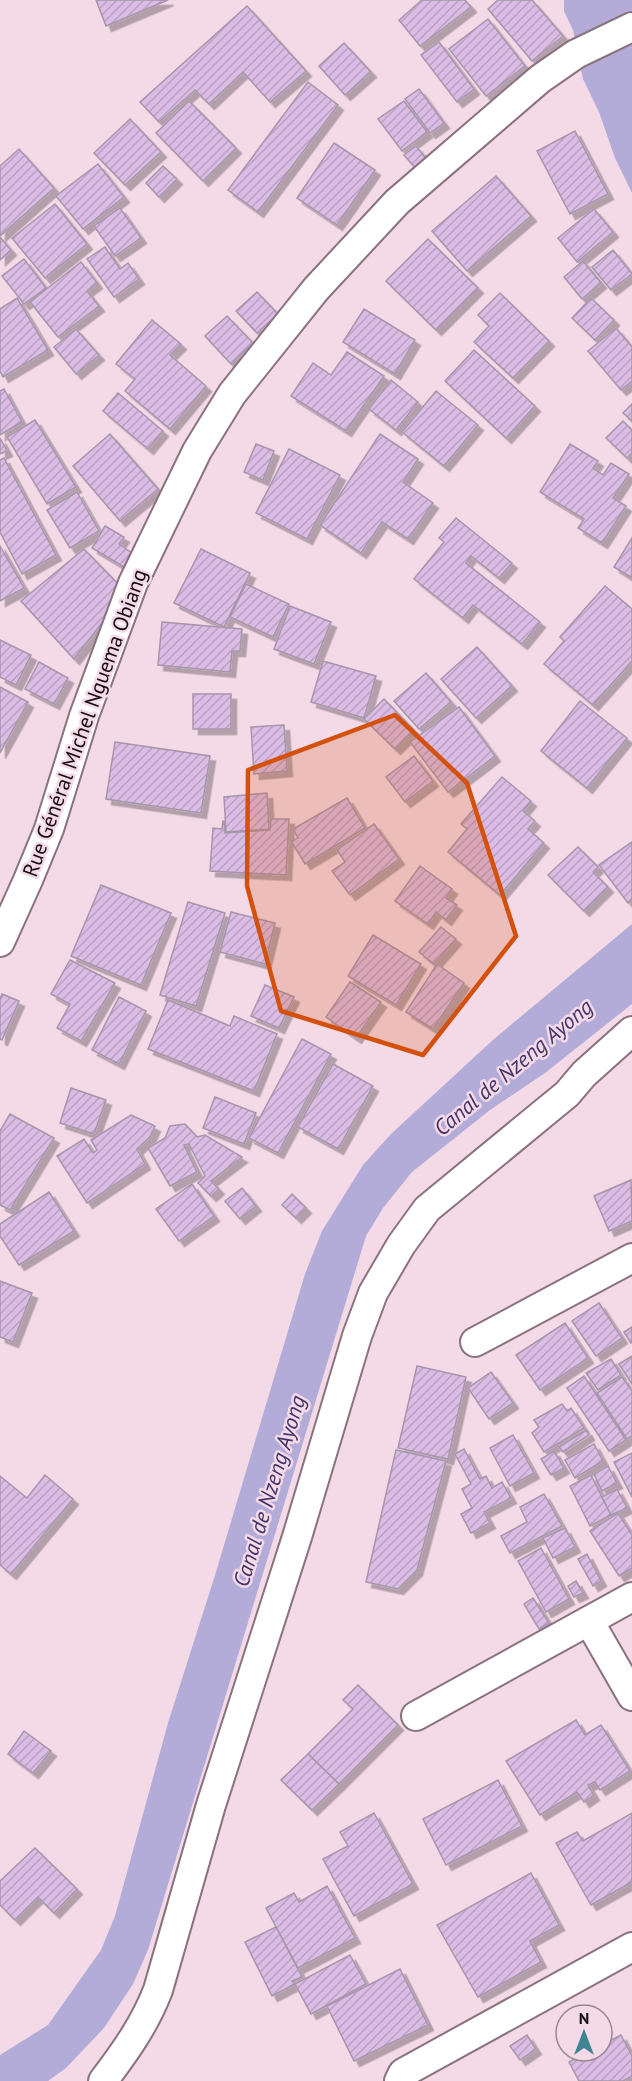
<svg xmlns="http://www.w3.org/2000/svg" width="632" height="2081" font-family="'PT Sans',sans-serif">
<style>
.water{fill:#b3acd8}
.building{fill:url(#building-hatch);stroke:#a696ab;stroke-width:1.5;filter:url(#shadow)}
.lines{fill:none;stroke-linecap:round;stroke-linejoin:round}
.street-casing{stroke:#8a727f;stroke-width:32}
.street{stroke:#fff;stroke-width:28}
.marked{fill:#d3510c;fill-opacity:0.2;stroke:#d3510c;stroke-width:4.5;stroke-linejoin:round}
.labels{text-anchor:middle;stroke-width:5;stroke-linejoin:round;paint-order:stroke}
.street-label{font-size:21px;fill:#140c10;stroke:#f4d9e7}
.water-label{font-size:22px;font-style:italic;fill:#41336b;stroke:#f4d9e7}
</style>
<defs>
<pattern id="building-hatch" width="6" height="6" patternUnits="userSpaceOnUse" patternTransform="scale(1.5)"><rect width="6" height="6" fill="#dbbce4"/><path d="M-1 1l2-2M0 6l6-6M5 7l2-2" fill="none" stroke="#bba0c3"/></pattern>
<filter id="shadow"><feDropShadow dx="5.5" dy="5.5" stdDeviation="0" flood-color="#0004"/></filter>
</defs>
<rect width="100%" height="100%" fill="#f4d9e7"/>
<g class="water">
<path d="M564,0H632V193L615,158L599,112L583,79L573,30L564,11Z"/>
<path d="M632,924V1004L545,1073L490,1110L412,1172L383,1208L366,1236L148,1950L133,1984L104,2028L66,2068L48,2081H0V2055L48,2025L101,1950L115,1916L168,1723L216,1572L305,1274L322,1231L363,1165L391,1134L494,1039Z"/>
</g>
<g class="building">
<path d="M96,0H168L106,26Z"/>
<path d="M422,0H465L471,7L420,46L399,20Z"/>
<path d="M498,0H532L563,36L532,61L488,9Z"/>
<path d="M247,6L306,71L270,102L243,72L209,104L195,90L159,122L140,102Z"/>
<path d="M488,19L525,66L486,96L449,49Z"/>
<path d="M439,42L474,89L457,102L421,55Z"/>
<path d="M344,43L371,72L345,95L319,66Z"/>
<path d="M308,82L338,105L258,212L228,190Z"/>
<path d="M419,89L444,123L430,133L405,99Z"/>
<path d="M189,101L236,148L203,181L156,133Z"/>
<path d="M404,101L427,132L402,151L378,119Z"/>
<path d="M130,119L161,152L125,185L94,153Z"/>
<path d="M575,131L608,194L570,214L537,151Z"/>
<path d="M334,143L375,170L337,225L297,198Z"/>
<path d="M416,146L428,161L417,170L404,155Z"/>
<path d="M19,149L54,188L0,236V166Z"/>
<path d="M98,164L124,197L83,229L56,196Z"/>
<path d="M163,166L177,179L159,197L146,183Z"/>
<path d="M496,176L531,216L467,271L432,231Z"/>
<path d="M55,204L87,244L45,278L12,238Z"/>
<path d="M120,208L141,238L115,256L94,226Z"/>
<path d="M594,209L613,232L577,262L558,238Z"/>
<path d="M0,237L11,250L0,260Z"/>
<path d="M428,239L478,288L436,330L386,281Z"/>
<path d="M105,247L120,269L128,263L139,279L114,297L87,259Z"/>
<path d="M613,250L632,274L611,290L592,267Z"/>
<path d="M24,259L46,288L24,304L2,276Z"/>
<path d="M583,261L601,283L582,299L564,277Z"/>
<path d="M81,262L97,283L87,291L99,306L58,337L30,302Z"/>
<path d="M257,292L278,314L257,333L236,311Z"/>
<path d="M500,293L549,341L513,378L474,342L489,326L478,315Z"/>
<path d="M17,298L48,350L3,377L0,371V309Z"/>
<path d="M591,298L614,320L595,340L572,318Z"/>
<path d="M364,309L415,340L395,374L343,342Z"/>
<path d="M227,316L253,343L231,364L205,336Z"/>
<path d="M152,320L181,344L170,355L206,386L170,429L125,391L135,379L116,364Z"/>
<path d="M616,328L632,347V381L621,390L588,351Z"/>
<path d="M76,329L99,355L76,374L54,347Z"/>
<path d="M474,350L535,406L506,438L445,381Z"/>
<path d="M347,352L384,376L346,431L291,396L313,363L331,375Z"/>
<path d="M391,380L418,402L396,430L369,409Z"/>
<path d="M4,389L22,422L0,435V391Z"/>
<path d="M436,391L478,425L444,466L402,432Z"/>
<path d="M118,393L163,431L148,449L103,411Z"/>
<path d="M632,404V421L623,413Z"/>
<path d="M35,420L76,487L47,504L7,437Z"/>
<path d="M623,421L632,430V453L627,458L606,438Z"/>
<path d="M110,434L158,489L120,521L73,466Z"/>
<path d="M380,434L418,459L403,482L433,503L408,539L382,522L361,553L320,525Z"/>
<path d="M0,438L7,451L0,454Z"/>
<path d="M256,444L274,451L263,480L244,472Z"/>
<path d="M570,444L598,461L593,468L603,475L611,463L629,474L613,498L626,506L602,543L578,528L584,519L540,492Z"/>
<path d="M289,449L340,475L307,539L256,513Z"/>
<path d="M4,458L56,555L22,574L0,532V460Z"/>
<path d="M77,492L99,531L70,548L47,510Z"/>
<path d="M456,518L512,563L499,578L471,556L466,563L540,622L522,644L473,605L463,618L414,579L444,542L439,538Z"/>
<path d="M105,526L124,537L119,544L132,553L124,567L92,548Z"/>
<path d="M632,538V578L614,567Z"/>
<path d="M0,546L24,588L0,601Z"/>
<path d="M84,549L126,592L74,659L21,601Z"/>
<path d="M201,549L250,573L224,627L174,603Z"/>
<path d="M246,584L289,604L273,637L230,617Z"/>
<path d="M605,586L632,609V661L593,705L544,664L564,641L560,637Z"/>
<path d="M290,606L331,622L314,664L274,649Z"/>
<path d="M162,622L242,629L240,651H232L230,672L158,665Z"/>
<path d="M0,640L31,655L16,685L0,677Z"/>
<path d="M477,647L512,686L476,718L441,679Z"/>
<path d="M323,661L376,676L364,718L311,702Z"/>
<path d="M39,662L68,678L54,704L25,689Z"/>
<path d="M426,673L451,702L419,729L394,701Z"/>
<path d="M0,687L28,702L0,753Z"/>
<rect x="193" y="694" width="38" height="35"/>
<path d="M384,699L414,730L395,749L364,719Z"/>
<path d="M580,701L627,738L587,788L541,751Z"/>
<path d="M459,707L495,756L448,792L410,742Z"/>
<path d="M284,725L287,771L254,774L251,727Z"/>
<path d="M115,742L210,756L201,813L106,799Z"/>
<path d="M414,756L433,781L405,802L386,777Z"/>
<path d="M502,777L531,801L523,811L535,821L528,829L544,843L500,895L448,852L467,829L461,824Z"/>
<path d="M267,793L269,829L226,832L224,797Z"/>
<path d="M347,798L365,828L305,864L291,841L298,838L293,829Z"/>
<path d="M271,819H289L286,875L210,871L213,828L222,829L223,821H224L225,833L270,830Z"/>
<path d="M374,824L399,859L350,895L332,871L345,862L337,850Z"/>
<path d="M632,842V900L628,903L599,865Z"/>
<path d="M578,847L598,867L593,872L608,887L584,911L548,875Z"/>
<path d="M420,866L452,889L446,898L457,905L446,920L436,912L428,924L395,901Z"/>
<path d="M101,885L171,913L141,985L71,956Z"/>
<path d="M188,902L225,913L196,1006L160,995Z"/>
<path d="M231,912L275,923L265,964L220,952Z"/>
<path d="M441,927L456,939L434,964L419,952Z"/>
<path d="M373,935L421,964L396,1005L348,976Z"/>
<path d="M70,960L115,983L81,1041L57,1028L70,1004L51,994Z"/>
<path d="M437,964L464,983L433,1029L406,1012Z"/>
<path d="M350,982L381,1002L356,1038L326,1017Z"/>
<path d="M265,985L294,997L279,1028L251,1016Z"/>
<path d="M2,994L19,1001L2,1040L0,1039V999Z"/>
<path d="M119,997L146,1011L119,1064L92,1050Z"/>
<path d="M168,1000L230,1026L234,1016L277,1034L254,1091L148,1049Z"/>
<path d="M302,1039L331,1054L278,1153L249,1138Z"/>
<path d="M333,1064L373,1086L338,1149L298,1127Z"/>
<path d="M71,1088L106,1100L94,1134L60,1123Z"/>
<path d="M215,1097L256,1113L244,1144L203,1128Z"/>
<path d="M10,1114L54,1138L10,1210L0,1205V1131Z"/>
<path d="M131,1115L155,1126L150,1137L137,1149L145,1164L87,1203L57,1156L84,1139L93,1153L97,1150L91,1140Z"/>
<path d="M185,1124L197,1137L205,1135L242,1157L211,1181L219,1189L211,1196L198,1183L205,1176L189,1144L184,1145L197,1172L170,1186L148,1148L165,1138L170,1126Z"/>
<path d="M631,1180L632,1221L609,1231L594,1196Z"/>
<path d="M192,1184L214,1216L179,1241L156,1209Z"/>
<path d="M242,1188L256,1206L240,1219L225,1201Z"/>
<path d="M49,1192L74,1231L19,1265L0,1236V1224Z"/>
<path d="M292,1194L306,1208L296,1218L282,1205Z"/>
<path d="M0,1281L32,1293L13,1342L0,1337Z"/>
<path d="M599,1303L622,1338L596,1356L572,1321Z"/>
<path d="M565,1323L588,1358L540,1390L516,1355Z"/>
<path d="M632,1327V1342L631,1343L624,1332Z"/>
<path d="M632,1356V1384L619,1364Z"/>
<path d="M611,1359L621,1375L598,1390L586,1373Z"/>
<path d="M417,1366L466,1377L448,1459L398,1448Z"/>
<path d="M491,1372L513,1403L489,1419L468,1388Z"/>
<path d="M584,1376L626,1440L609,1451L567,1388Z"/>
<path d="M622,1377L632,1391V1436L627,1439L597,1393Z"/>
<path d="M562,1404L567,1411L571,1408L584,1428L544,1452L532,1433L539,1427L534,1420Z"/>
<path d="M586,1430L589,1435L563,1452L559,1447Z"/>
<path d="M513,1435L534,1473L510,1486L490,1448Z"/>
<path d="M594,1444L603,1461L575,1478L565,1460Z"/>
<path d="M464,1449L480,1479L486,1476L492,1488L502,1482L511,1498L484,1512L490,1523L471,1533L461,1514L472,1508L462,1489L471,1484L455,1454Z"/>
<path d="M396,1450L446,1461L417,1570L398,1589L366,1582Z"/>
<path d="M554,1451L564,1468L551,1475L541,1459Z"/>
<path d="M632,1453V1497L614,1462Z"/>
<path d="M608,1466L617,1483L602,1491L594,1474Z"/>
<path d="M45,1475L73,1499L11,1574L0,1565V1476L27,1498Z"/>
<path d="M591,1475L611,1515L590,1526L570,1486Z"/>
<path d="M617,1489L627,1508L611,1515L602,1497Z"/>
<path d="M544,1494L562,1526L510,1553L501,1536L527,1522L520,1507Z"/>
<path d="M618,1513L632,1535V1568L619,1576L590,1531Z"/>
<path d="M565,1528L575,1547L553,1558L543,1538Z"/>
<path d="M541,1548L569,1599L546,1612L518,1561Z"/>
<path d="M587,1554L601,1581L593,1586L578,1559Z"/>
<path d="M576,1581L583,1593L574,1597L568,1586Z"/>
<path d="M533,1598L549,1623L539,1629L524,1604Z"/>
<path d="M358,1685L398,1725L339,1784L308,1754L353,1709L343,1700Z"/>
<path d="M576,1720L585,1735L601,1725L630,1771L600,1790L595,1782L588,1785L594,1795L584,1802L577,1792L540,1815L506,1761Z"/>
<path d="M24,1731L51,1751L33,1773L8,1754Z"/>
<path d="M308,1754L339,1784L312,1810L281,1780Z"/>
<path d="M498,1780L522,1826L446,1865L423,1819Z"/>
<path d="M374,1813L413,1884L354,1916L323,1859L348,1846L340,1832Z"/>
<path d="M632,1813V1882L591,1905L556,1843L577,1832L583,1841Z"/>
<path d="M35,1848L77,1889L54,1913L38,1897L15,1920L0,1905V1881Z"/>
<path d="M531,1873L559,1925L530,1941L541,1962L478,1997L437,1925Z"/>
<path d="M327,1886L355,1938L298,1968L266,1908L294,1893L299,1902Z"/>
<path d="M276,1927L302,1977L292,1981L295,1984L272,1996L245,1942Z"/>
<path d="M350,1955L366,1984L311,2014L295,1984Z"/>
<path d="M400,1969L428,2025L354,2061L327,2006Z"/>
<path d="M527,2035L536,2049L520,2060L510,2046Z"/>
<path d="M621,2035L632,2056V2076L623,2081H579L569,2062L589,2051H602V2045Z"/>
</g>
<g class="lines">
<g class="street-casing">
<g id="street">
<path d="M0,942L28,880L49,829L84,716L133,583L197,451L232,394L316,289L397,202L540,79L576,54L632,27"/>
<path d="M475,1342L632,1258"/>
<path d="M589,1621L632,1696"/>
<path d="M416,1716L632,1597"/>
<path d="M103,2081C125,2052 145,2024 158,1990L211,1805L297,1537L357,1336L373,1293L401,1245L427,1209L567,1094L584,1074L632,1031"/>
<path d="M399,2081L403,2073L632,1947"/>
</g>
</g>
<use href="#street" class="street"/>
</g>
<path class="marked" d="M395,715L467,783L516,936L423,1055L281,1011L247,886L248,770Z"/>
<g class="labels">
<g class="street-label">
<text transform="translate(85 723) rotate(-70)" y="7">Rue Général Michel Nguema Obiang</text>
</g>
<g class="water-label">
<text transform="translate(513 1067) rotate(-40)" y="8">Canal de Nzeng Ayong</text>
<text transform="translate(269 1491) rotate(-73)" y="8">Canal de Nzeng Ayong</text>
</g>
</g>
<g transform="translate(584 2033)"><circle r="28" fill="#f4d9e7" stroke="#9a8791" stroke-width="1.5"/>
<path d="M0-4.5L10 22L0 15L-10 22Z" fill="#418594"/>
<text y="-9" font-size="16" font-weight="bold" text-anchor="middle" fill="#140c10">N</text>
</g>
</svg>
